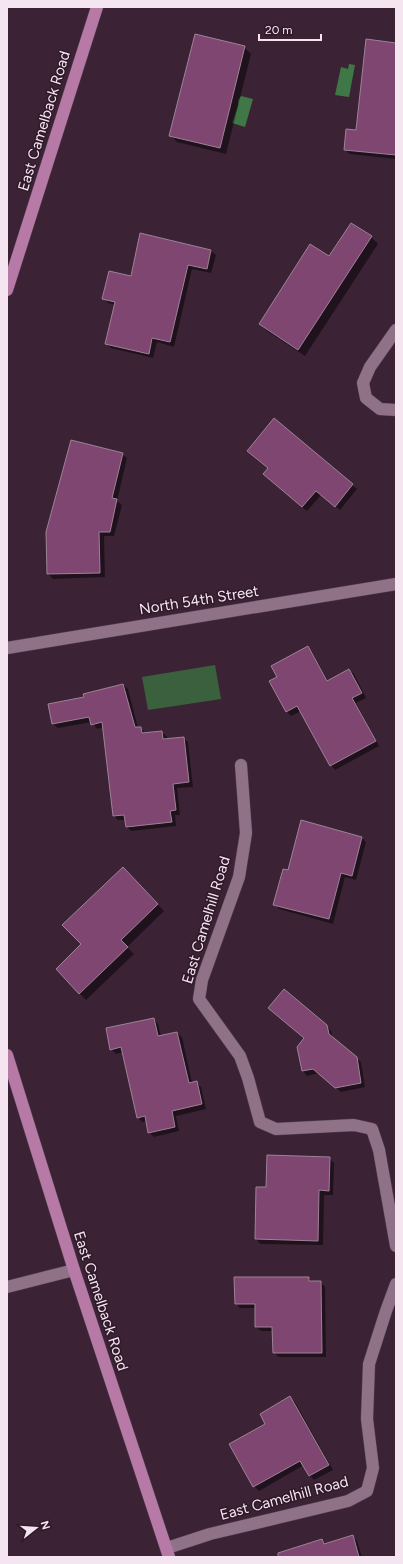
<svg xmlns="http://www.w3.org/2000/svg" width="403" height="1564" font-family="Figtree,sans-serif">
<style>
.green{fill:#3b603e}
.water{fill:#407746}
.shadow{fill:#0007}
.building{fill:#7e4671;stroke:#9f8297}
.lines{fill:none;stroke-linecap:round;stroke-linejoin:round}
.minor-casing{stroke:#543f4f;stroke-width:13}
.major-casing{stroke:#543f4f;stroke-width:13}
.minor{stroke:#8f7287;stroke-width:12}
.major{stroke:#b77aa7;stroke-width:12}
.labels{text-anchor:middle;stroke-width:3;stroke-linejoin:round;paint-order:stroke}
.street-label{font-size:15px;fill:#f5e5f1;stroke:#30192b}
</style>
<rect width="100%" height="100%" fill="#3b2335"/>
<path class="green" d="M215,665L221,699L148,710L142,677Z"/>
<g class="water">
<path d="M349,64L355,65L349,97L335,95L341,67L348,69Z"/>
<path d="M241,96L253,99L245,127L232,123L238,105V100Z"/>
</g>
<g class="shadow">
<path d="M396,44V159L350,154L345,150L357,131Z"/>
<path d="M244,47L251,54L226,154L177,142L170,135Z"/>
<path d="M141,234L211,251L216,255L211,273L192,269L174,347L157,342L153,358L111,348L106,344L116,305L108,303L103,298L131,277Z"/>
<path d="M371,237L378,244L305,356L267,331L260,324L330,258Z"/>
<path d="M274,419L357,489L340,510L321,495L307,511L269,479Z"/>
<path d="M122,454L127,458L117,501L122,505L114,536H104L105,577L53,579L48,574Z"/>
<path d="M308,647L312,652L328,681L349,670L354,674L366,698L356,703L379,746L335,770L331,765L301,711L291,716L287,712L279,677Z"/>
<path d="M123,685L128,689L138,728H141L146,734L162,732L167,737V740L183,738L188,742L193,787L177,788L180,815H175L176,826L131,831L127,827L126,820H118L114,816L103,727L97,729L92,722L58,728L53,724L85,698Z"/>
<path d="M361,837L366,842L356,880L345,877L333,924L279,909L275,905L289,871Z"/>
<path d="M123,868L164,911L127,947L134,954L86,1000L57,970L83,944Z"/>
<path d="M269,1008L326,1026L331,1031L333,1038L361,1062L365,1087L341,1092L319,1073L307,1076L303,1071L305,1039Z"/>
<path d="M154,1019L158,1024L161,1036L177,1033L182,1037L192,1083L196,1082L201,1087L206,1109L176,1116L179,1131L154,1137L149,1132L147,1121L142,1122L138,1117L124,1052L116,1054L111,1049Z"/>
<path d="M329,1158L334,1163L333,1195H324L323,1245L260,1244L256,1239L257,1188H267Z"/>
<path d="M309,1278L313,1282H320L325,1287L326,1357H279L274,1353V1331H261L256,1327V1308H240L236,1304Z"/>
<path d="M290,1398L295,1402L333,1470L314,1480L310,1476L304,1465L259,1491L254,1486L267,1424Z"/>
<path d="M353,1536L357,1541L362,1557H300L322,1540L326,1544Z"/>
</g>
<g class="building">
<path d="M195,34L245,46L220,148L169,136Z"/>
<path d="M366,39L396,43V155L344,150L346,129L356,130Z"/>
<path d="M351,223L372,236L298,350L259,324L310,244L329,256Z"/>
<path d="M140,233L211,250L207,269L188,265L170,342L152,338L149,354L105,344L115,302L102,299L109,271L131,276Z"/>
<path d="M274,418L353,484L335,507L316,491L302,507L263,474L268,468L247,451Z"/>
<path d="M71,440L123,453L112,498L117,499L110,532H99L100,573L47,574L46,532Z"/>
<path d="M308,646L327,681L349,669L362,693L352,698L376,741L330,766L297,706L286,712L269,681L277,677L271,666Z"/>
<path d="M123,684L135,727H141L142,733L162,731L163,739L184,737L189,782L173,784L176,810L170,811L172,822L126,827L124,815L113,816L102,722L91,725L89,717L52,724L48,704L84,697L83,694Z"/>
<path d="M301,820L362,837L352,876L341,873L329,919L273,905L283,869L288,870Z"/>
<path d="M123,867L158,904L121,940L128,947L79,994L56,969L81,944L62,925Z"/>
<path d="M284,989L327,1025L329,1034L357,1057L361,1083L335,1088L313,1069L302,1071L297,1047L304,1038L268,1008Z"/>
<path d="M154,1018L158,1036L177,1032L189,1083L197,1081L202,1104L172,1111L175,1127L148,1133L145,1116L137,1118L121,1047L110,1050L106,1028Z"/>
<path d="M267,1155L330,1157L329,1191L319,1190L318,1241L255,1239L256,1187H266Z"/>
<path d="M234,1277H309V1281H321L322,1353H273L272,1327H255V1304H235Z"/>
<path d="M290,1396L329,1465L309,1476L300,1461L253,1487L229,1444L265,1424L260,1414Z"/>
<path d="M353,1535L359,1557H278V1553L322,1539L324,1544Z"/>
</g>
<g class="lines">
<g class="minor-casing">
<g id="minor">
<path d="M396,330L370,367L363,383L366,398L380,409L396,410"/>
<path d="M7,648L396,584"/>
<path d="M241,765L246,833L239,877L202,980L199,999L240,1056L248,1078L260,1122L276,1129L354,1125L372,1129L379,1150L396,1246"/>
<path d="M7,1287L74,1270"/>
<path d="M167,1548L210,1534L348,1501L367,1491L373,1468L367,1419L369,1364L386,1311L396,1284"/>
</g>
</g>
<g class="major-casing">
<g id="major">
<path d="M7,290L97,7"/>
<path d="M7,1055L74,1270L169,1557"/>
</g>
</g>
<use href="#minor" class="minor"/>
<use href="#major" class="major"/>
</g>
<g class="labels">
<g class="street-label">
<text transform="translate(44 121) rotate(-73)" y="5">East Camelback Road</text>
<text transform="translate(199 600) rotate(-9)" y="5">North 54th Street</text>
<text transform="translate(206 920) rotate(-73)" y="5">East Camelhill Road</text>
<text transform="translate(101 1301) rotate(72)" y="5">East Camelback Road</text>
<text transform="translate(284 1498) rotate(-15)" y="5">East Camelhill Road</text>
</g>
</g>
<rect width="403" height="1564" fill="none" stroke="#f5e5f1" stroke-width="16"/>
<g transform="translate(36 1528) rotate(73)" stroke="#30192b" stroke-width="3" paint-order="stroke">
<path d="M0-3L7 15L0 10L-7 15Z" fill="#f5e5f1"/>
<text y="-6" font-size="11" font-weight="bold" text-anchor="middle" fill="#f5e5f1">N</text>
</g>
<path d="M259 34v6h62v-6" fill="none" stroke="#f5e5f1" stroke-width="2"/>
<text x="265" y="34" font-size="12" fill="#f5e5f1" stroke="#30192b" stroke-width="3" paint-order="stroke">20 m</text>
</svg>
